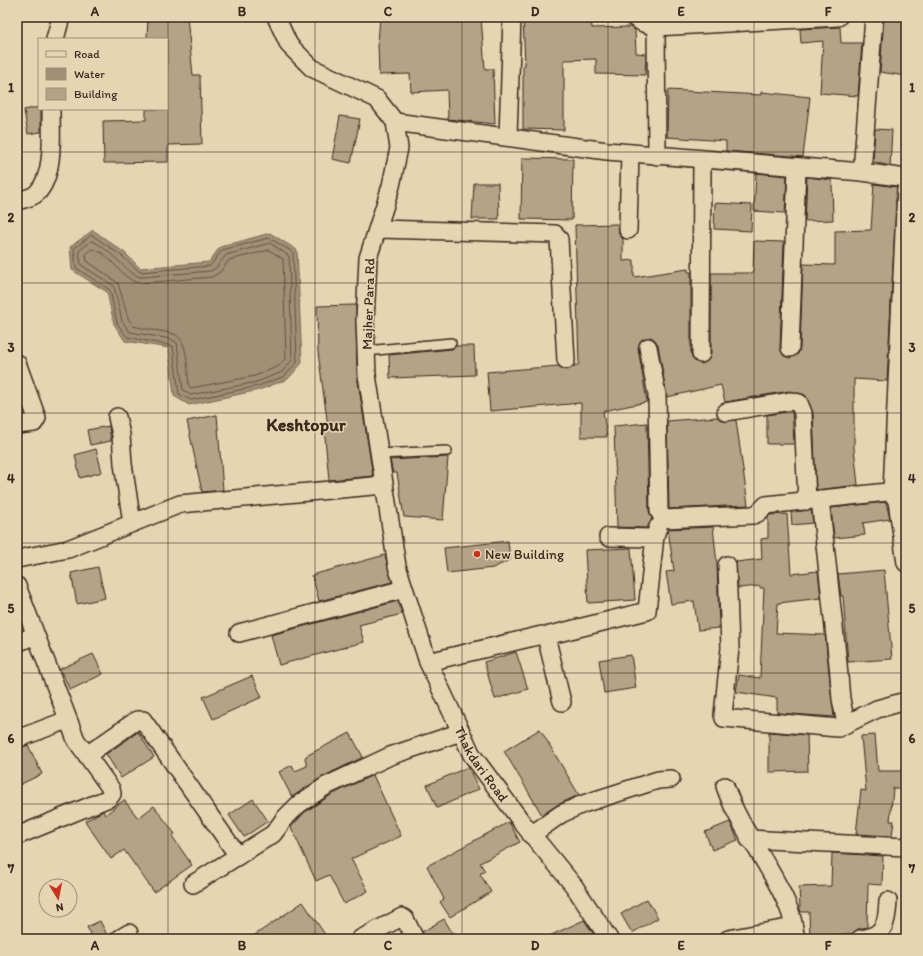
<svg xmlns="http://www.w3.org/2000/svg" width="923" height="956" font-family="Itim,sans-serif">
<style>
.water{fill:#a18f76;stroke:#786753}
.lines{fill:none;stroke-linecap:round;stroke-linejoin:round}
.shore{stroke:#645241;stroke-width:1}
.building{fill:#b4a386;stroke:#3b2a1e}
.service-casing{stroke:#3b2a1e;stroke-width:12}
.minor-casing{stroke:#3b2a1e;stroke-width:20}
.service{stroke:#e6d4b2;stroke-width:9}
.minor{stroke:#e6d4b2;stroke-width:17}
.grid{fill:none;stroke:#3b2a1e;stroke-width:1;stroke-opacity:0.55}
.poi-dot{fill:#c8321e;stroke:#e6d4b2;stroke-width:1.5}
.labels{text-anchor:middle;stroke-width:3;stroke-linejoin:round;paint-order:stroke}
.street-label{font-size:14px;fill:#3b2a1e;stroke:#e6d4b2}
.poi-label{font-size:14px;fill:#3b2a1e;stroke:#e6d4b2;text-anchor:start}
.district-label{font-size:18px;font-weight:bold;fill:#3b2a1e;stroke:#e6d4b2}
.neatline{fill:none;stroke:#3b2a1e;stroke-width:1.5}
.grid-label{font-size:13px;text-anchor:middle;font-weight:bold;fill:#3b2a1e}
</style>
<rect width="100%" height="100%" fill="#e6d4b2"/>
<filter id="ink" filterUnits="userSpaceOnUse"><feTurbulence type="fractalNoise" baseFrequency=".025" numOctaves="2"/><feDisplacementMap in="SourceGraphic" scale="8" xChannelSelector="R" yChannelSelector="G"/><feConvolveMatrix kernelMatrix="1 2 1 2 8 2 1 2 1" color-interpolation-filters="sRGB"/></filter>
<g filter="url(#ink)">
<path class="water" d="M93,230L125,253L140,268L209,262L220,247L270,233L297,250L302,363L288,379L259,390L189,405L174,396L169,348L125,341L114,324L107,292L72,270L70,247Z"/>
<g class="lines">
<g class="shore">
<path d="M92,235L122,256L140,272L210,266L222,250L269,238L293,252L297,362L285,376L258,386L191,400L179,394L173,346L127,337L117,323L110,290L76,268L74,249Z"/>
<path d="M92,241C108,246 129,276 141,277L211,271L216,268L226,255L270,243L289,256L292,360L282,372L257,382L190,395L183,390L177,343L171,339L130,332L122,321L114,286L81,265L79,251Z"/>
<path d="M92,249C112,252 121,282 141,283L212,277L220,272L229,260L269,250L283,259L286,358L279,366L255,376L191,388L189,386C187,372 189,339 174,334C161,330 146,330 133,326L128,318L118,283L87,261L86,254Z"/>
</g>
</g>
<g class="building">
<path d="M148,17H187L193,75H200L202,144L168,145V162L104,163L103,121L146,120V109H167V39H147Z"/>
<path d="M380,17H481L485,69H493L495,124L448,119L447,90L411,92L410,74L379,75L378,43Z"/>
<path d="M523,17H591L592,28L631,27L635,30L636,53L646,54L645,75L596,74V59L564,60V130L523,129V66H525Z"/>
<path d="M884,17L906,18V76L880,72Z"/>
<path d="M840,27L841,43H862L858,96L820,93L823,41L801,43L800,29Z"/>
<path d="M668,90L761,95V92L810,97L803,157L726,151V141L667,137Z"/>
<path d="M39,107L41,109V132L28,134L24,110Z"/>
<path d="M340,116L360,119L351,163L332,159Z"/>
<path d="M875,129L892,130L890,166L873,162Z"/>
<path d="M522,158L573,159L572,220L521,219Z"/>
<path d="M756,173L787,176L785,213L754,211Z"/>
<path d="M807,177L832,180L833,220L805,221Z"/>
<path d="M474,183H498L499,219H472Z"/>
<path d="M874,184L897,187L887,381L854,379V448L858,485L816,490L813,413L805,395L789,391L725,402L721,385L667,397L658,345L655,340L651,337L641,340L638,348L647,402L603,411L607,437H581V403L490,411L487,372L558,366L567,370L579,364L575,225L618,224L619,234L623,239V261L634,260V277L688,269V272H691V354L693,359L701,364L706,362L711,354V273H753L754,241L784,242L780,348L784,356L790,358L798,354L800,348L803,264L835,265V231L871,230Z"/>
<path d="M715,203L752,205L751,231L714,229Z"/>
<path d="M356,305L357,375L373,476L329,480L324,427H328L318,352L317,306Z"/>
<path d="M456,346H474L475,375L390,378L389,355L452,349Z"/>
<path d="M792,411L794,444H767V415Z"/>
<path d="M217,415L223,490L202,492L187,421Z"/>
<path d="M717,417L723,421L736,420L748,505L669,509L667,421Z"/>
<path d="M647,423L649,511L652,519L647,528L617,527L614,426Z"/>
<path d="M109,426L111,441L90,445L87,430Z"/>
<path d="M96,449L102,472L80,478L75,455Z"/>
<path d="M448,457L443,520L404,517L397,473H393L390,460Z"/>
<path d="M886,502L890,519L863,523L865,535L834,538L831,508Z"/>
<path d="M811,510L813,523L792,525L791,512Z"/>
<path d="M787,514L791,574L818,571L821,598L778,603L776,633L825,635L834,717L777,713V698L736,692L739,675L760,678L764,588H760V586L738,588L736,562L762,559L761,539L768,538V517L770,515Z"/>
<path d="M713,527L717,564L719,628L698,630L694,601L671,604L666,572L674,571L668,529Z"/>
<path d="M508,541L510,560L493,568L447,573L444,548Z"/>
<path d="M631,548L635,600L588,603L585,550Z"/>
<path d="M385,555L392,582L319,601L312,575Z"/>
<path d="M98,567L105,598L77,604L71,573Z"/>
<path d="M884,570L892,659L848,662L843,596H841L838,574Z"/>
<path d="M398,601L402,614L359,625L364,642L279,665L271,635Z"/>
<path d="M516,652L528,689L495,699L484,662Z"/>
<path d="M93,654L103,674L70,690L60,669Z"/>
<path d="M631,655L636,688L604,693L599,660Z"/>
<path d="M252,676L262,697L213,719L203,697Z"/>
<path d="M540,729L579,795L557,805L542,815L504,751Z"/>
<path d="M138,732L154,757L121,778L106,754Z"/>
<path d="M769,732L807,735L808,771L769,772Z"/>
<path d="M350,733L363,757L322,777L292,797L279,772L292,765L295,771L307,766L305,758L306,756Z"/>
<path d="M875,735L878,771H906V788H893L890,821H894L892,836L856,834L861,790L866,791L861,736Z"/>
<path d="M28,745L42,774L17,786V749Z"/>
<path d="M468,767L479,789L437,808L427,785Z"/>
<path d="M373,775L401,836L351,859L368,891L344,904L329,875L316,881L291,827L305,812L331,795Z"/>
<path d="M253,799L268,821L244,837L229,815Z"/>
<path d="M124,800L138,818L154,806L175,834L172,836L192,865L154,892L124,850L111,859L85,821L103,811L105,815Z"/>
<path d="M509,822L520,842L480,863L485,871L480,874L491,892L450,917L440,902L444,899L427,866Z"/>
<path d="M730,822L738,840L712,850L705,832Z"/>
<path d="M832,853L883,856L882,885L868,884L867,927L858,929L852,934L810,937L809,912H801L800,909L799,887L831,886Z"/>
<path d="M647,899L658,918L632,933L621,914Z"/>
<path d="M303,902L328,939H249Z"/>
<path d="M444,919L456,939H425L422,932Z"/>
<path d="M584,920L597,939H543Z"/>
<path d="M100,921L109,939H93L87,927Z"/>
</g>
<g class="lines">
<g class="service-casing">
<g id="service">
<path d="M366,351L451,343"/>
<path d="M378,454L447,451"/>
</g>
</g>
<g class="minor-casing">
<g id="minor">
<path id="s1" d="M276,17L289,45L312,68L377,99L395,122L399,148L391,186L368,258L365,321L367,375L397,566L428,662L472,755L524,825L574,886L609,939"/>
<path d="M633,17L643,23L656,27"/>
<path d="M55,39L61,17"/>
<path d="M395,122L607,151L862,172L906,178"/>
<path d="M508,136L512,17"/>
<path d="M657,156L656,27L838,17"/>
<path d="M862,172L874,17"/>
<path d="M906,189L892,492L897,501L906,563"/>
<path d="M17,201C24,199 32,198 37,193C55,175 51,133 51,109"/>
<path d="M378,229L555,234L559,239L566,360"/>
<path d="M628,230L630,153"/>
<path d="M648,347L657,395L659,511L663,519L753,515L758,513L766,505L906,490"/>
<path d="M790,348L797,168"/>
<path d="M701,354L702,160"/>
<path d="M17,363L37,418L34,423L17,425"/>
<path d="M726,412L791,401L799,403L803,413L807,501"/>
<path d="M117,417L121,435L123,464L132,523"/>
<path d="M820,499L838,664L841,699L846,724"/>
<path d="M608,537L650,538L655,536L658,527"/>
<path d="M17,559L68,549L180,504L384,485"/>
<path d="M727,565L730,648L723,715L724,718L838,728L877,709L906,701"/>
<path d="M17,586L76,740L111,789L112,794L109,798L17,836"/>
<path d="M239,633L404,589"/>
<path d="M546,636L647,611L655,536"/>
<path d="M17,643L35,635"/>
<path d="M428,662L542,635L546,636L562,702"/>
<path d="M17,739L67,720"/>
<path d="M87,755L137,720H143L238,856"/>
<path d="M725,786C740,831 772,865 789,909C793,918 794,929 796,939"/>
<path d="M531,835L561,814L583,804L658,780L671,779"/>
<path d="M749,839L906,847"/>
<path d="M193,884L273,834L285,818L299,804L326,786L390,756L461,732"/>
<path d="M119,939L129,933"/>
<path d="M360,939L402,917L405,919L415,939"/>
<path d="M728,939L793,927"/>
<path d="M860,939C885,936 887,923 888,901"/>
</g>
</g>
<use href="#service" class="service"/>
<use href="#minor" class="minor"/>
</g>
</g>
<path class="grid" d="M168,17V939M315,17V939M462,17V939M608,17V939M754,17V939M17,152H906M17,283H906M17,413H906M17,543H906M17,673H906M17,804H906"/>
<circle class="poi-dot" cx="477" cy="554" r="4"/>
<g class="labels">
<g class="street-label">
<text transform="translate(368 304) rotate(-88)" y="5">Majher Para Rd</text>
<text dy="5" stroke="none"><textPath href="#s1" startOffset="832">Thakdari Road</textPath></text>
</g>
<g class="poi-label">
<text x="485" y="559">New Building</text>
</g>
<g class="district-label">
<text x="306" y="431">Keshtopur</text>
</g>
</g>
<rect width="923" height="956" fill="none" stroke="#e6d4b2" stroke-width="44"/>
<rect x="38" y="38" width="130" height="72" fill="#e6d4b2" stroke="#a29077"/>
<rect x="46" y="51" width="20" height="6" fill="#e6d4b2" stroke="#a29077"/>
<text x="74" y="58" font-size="12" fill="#3b2a1e">Road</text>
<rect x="46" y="68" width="20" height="12" fill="#a18f76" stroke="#a29077"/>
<text x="74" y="78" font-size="12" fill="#3b2a1e">Water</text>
<rect x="46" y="88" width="20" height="12" fill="#b4a386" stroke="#a29077"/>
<text x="74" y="98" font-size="12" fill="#3b2a1e">Building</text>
<g transform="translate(58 898) rotate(170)"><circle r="19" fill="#e6d4b2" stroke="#a29077"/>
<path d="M0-3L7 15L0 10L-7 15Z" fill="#c8321e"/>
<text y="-6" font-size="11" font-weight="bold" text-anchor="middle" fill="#3b2a1e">N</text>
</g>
<rect x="22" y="22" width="879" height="912" class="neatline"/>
<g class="grid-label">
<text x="95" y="16">A</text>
<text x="242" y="16">B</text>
<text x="388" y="16">C</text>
<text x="535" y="16">D</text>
<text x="681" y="16">E</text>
<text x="828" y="16">F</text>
<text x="11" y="92">1</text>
<text x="912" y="92">1</text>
<text x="11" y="222">2</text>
<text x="912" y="222">2</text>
<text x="11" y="352">3</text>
<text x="912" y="352">3</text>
<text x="11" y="483">4</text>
<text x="912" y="483">4</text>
<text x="11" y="613">5</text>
<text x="912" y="613">5</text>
<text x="11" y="743">6</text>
<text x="912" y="743">6</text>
<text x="11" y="873">7</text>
<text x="912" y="873">7</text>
<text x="95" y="950">A</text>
<text x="242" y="950">B</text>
<text x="388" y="950">C</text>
<text x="535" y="950">D</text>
<text x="681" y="950">E</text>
<text x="828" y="950">F</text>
</g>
</svg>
